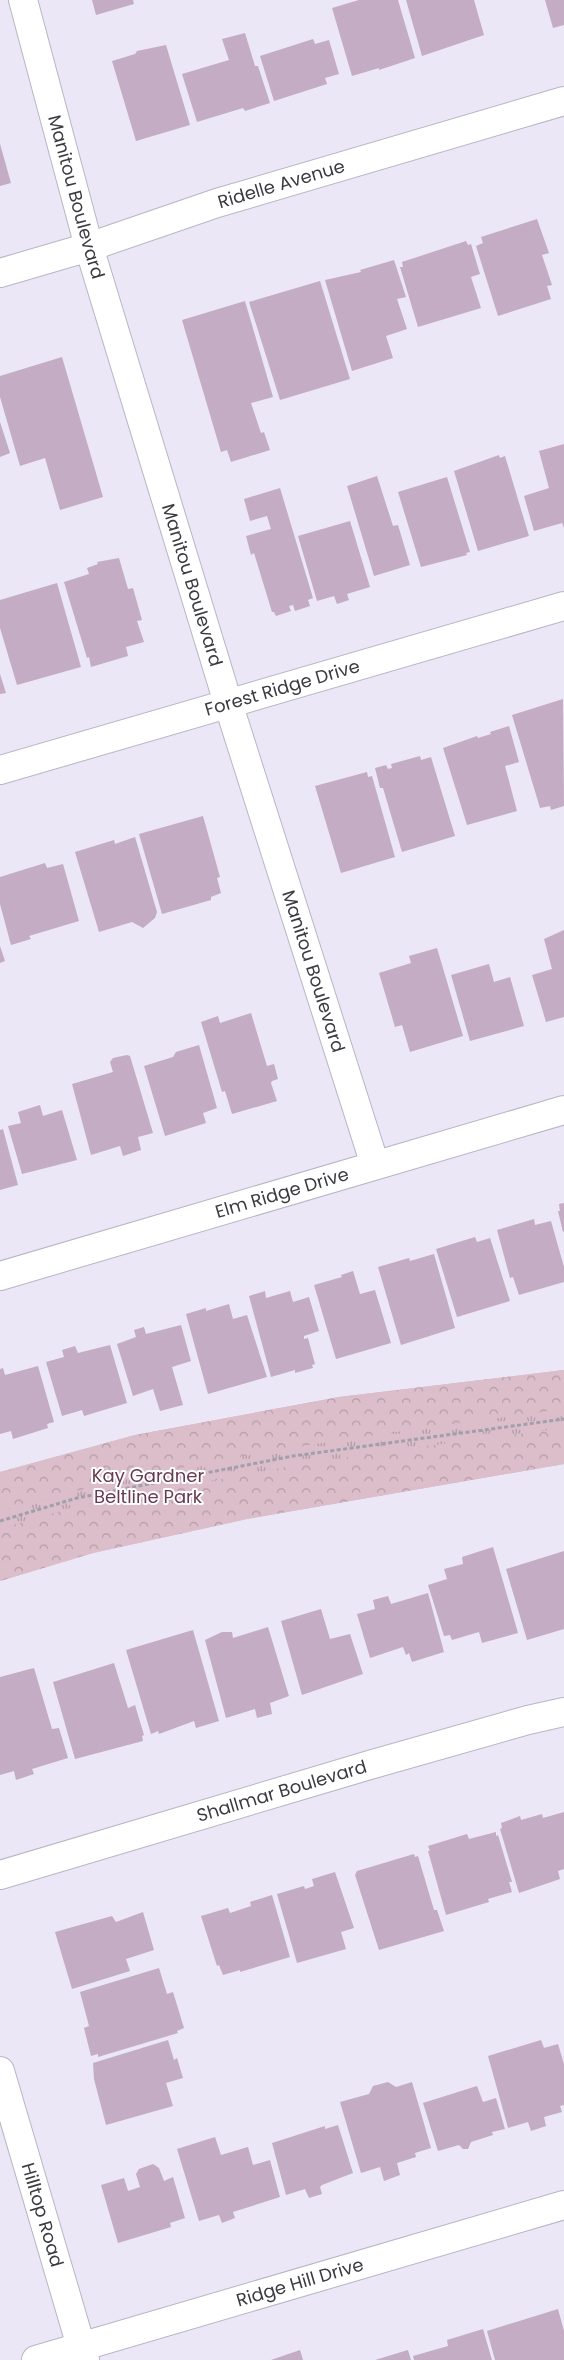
<svg xmlns="http://www.w3.org/2000/svg" width="564" height="2360" font-family="Poppins,sans-serif">
<style>
.grass{fill:url(#grass-tufts)}
.forest{fill:url(#forest-crowns)}
.building{fill:#c3acc4}
.lines{fill:none;stroke-linecap:round;stroke-linejoin:round}
.minor-casing{stroke:#b9b5c5;stroke-width:30}
.path{stroke:#a19faa;stroke-width:3;stroke-dasharray:4 2.5;stroke-linecap:butt}
.minor{stroke:#fff;stroke-width:28}
.labels{text-anchor:middle;stroke-width:4;stroke-linejoin:round;paint-order:stroke}
.street-label{font-size:18px;fill:#3c3b41;stroke:#fff}
.park-label{font-size:18px;fill:#683950;stroke:#fff}
</style>
<defs>
<pattern id="grass-tufts" width="24" height="20" patternUnits="userSpaceOnUse" patternTransform="scale(1.25)"><rect width="24" height="20" fill="#dbbeca"/><path d="M3 7l-1-3M5 7V3M7 7l1-3M15 17l-1-3M17 17v-4M19 17l1-3" fill="none" stroke="#b39ca6"/></pattern>
<pattern id="forest-crowns" width="20" height="18" patternUnits="userSpaceOnUse" patternTransform="scale(1.25)"><rect width="20" height="18" fill="#dbbeca"/><path d="M2 6a3 3 0 1 1 6 0M12 15a3 3 0 1 1 6 0" fill="none" stroke="#b39ca6"/></pattern>
</defs>
<rect width="100%" height="100%" fill="#ebe7f7"/>
<path class="grass" d="M564,1370V1464L247,1519L93,1553L0,1581V1472L135,1435L339,1397Z"/>
<g class="forest">
<path d="M564,1370V1409C375,1434 184,1459 0,1511V1472L135,1435L339,1397Z"/>
<path d="M564,1428V1464L247,1519L93,1553L0,1581V1529L81,1505L292,1466L380,1452Z"/>
</g>
<g class="building">
<path d="M92,0H133L134,4L96,15Z"/>
<path d="M359,0H398L415,58L379,70V68L352,76L332,8Z"/>
<path d="M406,0H474L484,35L422,56Z"/>
<path d="M545,0H564V25L553,28Z"/>
<path d="M245,33L255,66H258L270,103L245,111L243,108L197,122L182,74L229,60L222,39Z"/>
<path d="M313,39L315,44L329,40L339,74L325,78L327,84L274,101L260,56Z"/>
<path d="M166,45L190,125L136,141L112,61L135,54L137,51Z"/>
<path d="M0,144L11,183L0,186Z"/>
<path d="M537,219L549,253L542,255L552,285L547,286L551,299L498,316L476,246L483,243L481,237Z"/>
<path d="M466,241L468,245L471,244L480,274L471,277L481,308L418,327L400,267H403L402,262Z"/>
<path d="M394,260L406,297L397,299L407,329L386,336L393,358L352,371L325,280L361,272L360,270Z"/>
<path d="M320,281L350,379L280,400L249,302Z"/>
<path d="M245,301L273,397L251,403L261,433L264,432L270,450L231,462L227,450L221,452L182,320Z"/>
<path d="M62,357L103,497L60,510L45,458L20,466L0,397V376Z"/>
<path d="M0,422L10,453L0,457Z"/>
<path d="M564,444V528L562,523L534,531L524,496L549,488L539,451Z"/>
<path d="M499,455L500,458L505,456L529,536L478,551L454,471Z"/>
<path d="M377,476L393,526L398,525L410,565L374,576L347,486Z"/>
<path d="M447,477L470,552L466,553L467,555L421,567L398,492Z"/>
<path d="M280,488L313,598L308,600L310,606L295,611L293,605L289,606L291,611L276,616L274,612H272L254,553L251,555L246,536L271,529L267,516L250,521L244,499Z"/>
<path d="M350,521L370,587L347,594L349,600L337,604L334,596L317,601L298,536Z"/>
<path d="M119,558L128,589L133,588L142,620L137,621L144,642L126,647L128,656L91,667L89,657L87,658L64,582L89,574L87,568L98,564L97,562Z"/>
<path d="M57,583L81,667L17,685L0,628V600Z"/>
<path d="M0,674L6,693L0,694Z"/>
<path d="M563,699L564,806L551,810L550,806L540,808L512,715Z"/>
<path d="M509,726L519,762L505,766L517,811L467,825L443,748L477,736L478,738L491,734L490,732Z"/>
<path d="M420,756L421,760L431,757L455,836L402,852L383,788H380L375,768L386,765L388,769L392,768L391,764Z"/>
<path d="M367,772L368,777L372,776L395,857L341,873L315,786Z"/>
<path d="M203,816L220,877L217,878L221,893L211,897V900L162,914L139,834Z"/>
<path d="M135,837L157,912L155,918L143,928L132,922L99,932L75,852L114,840L115,844Z"/>
<path d="M45,863L47,868L63,864L79,921L29,936L31,939L11,945L0,904V877Z"/>
<path d="M564,930V1017L546,1022L532,975L552,969L544,939Z"/>
<path d="M0,946L5,961L0,963Z"/>
<path d="M437,948L463,1036L410,1052L402,1025L395,1027L379,973L411,963L409,956Z"/>
<path d="M489,964L494,982L510,977L524,1026L470,1041L451,975Z"/>
<path d="M251,1013L267,1066L274,1064L278,1079L272,1081L271,1083L277,1101L232,1114L225,1091L222,1092L201,1022L218,1016L220,1023Z"/>
<path d="M199,1045L217,1108L203,1113L206,1123L165,1136L144,1066L173,1057L176,1052Z"/>
<path d="M127,1055L130,1056L153,1133L138,1137L141,1150L123,1156L120,1146L91,1155L72,1084L113,1072L110,1062L113,1058Z"/>
<path d="M40,1105L43,1116L62,1110L77,1160L22,1174L8,1126L21,1123L18,1112Z"/>
<path d="M3,1129L18,1185L0,1190V1130Z"/>
<path d="M564,1203V1231L563,1232L558,1211H560L559,1204Z"/>
<path d="M534,1219L535,1225L551,1221L564,1267V1282L519,1295L513,1277L510,1278L497,1230Z"/>
<path d="M475,1237L477,1242L490,1238L510,1301L457,1317L436,1249Z"/>
<path d="M434,1254L455,1328L401,1345L378,1267L409,1258L410,1261Z"/>
<path d="M353,1271L360,1294L375,1290L391,1343L336,1359L314,1285L342,1277L341,1275Z"/>
<path d="M265,1291L266,1298L290,1291L293,1302L309,1297L319,1331L304,1336V1339L308,1338L315,1364L312,1365L313,1368L295,1373V1370L271,1377L249,1296Z"/>
<path d="M229,1304L233,1319L247,1315L267,1377L208,1394L186,1314L206,1308V1311Z"/>
<path d="M181,1325L191,1361L172,1367L183,1405L160,1411L153,1389L133,1396L117,1344L136,1337L134,1330L144,1327L146,1334Z"/>
<path d="M110,1345L127,1403L84,1416L82,1410L62,1416L46,1362L64,1357L62,1350L75,1346L78,1353Z"/>
<path d="M38,1366L54,1422L47,1424L48,1428L13,1439L11,1431L0,1434V1369L3,1368L5,1375Z"/>
<path d="M493,1547L518,1633L482,1643L479,1632L452,1640L450,1635L444,1636L428,1585L447,1579L444,1569L463,1564L462,1557Z"/>
<path d="M564,1551V1629L527,1640L506,1569Z"/>
<path d="M428,1593L444,1652L412,1662L409,1653L406,1655L403,1647L370,1658L357,1614L375,1609L373,1600L388,1596L391,1604Z"/>
<path d="M321,1609L330,1639L350,1634L363,1674L302,1695L281,1621Z"/>
<path d="M268,1627L289,1696L270,1703L272,1714L257,1718L255,1709L226,1718L205,1640L222,1632H232L233,1638Z"/>
<path d="M193,1630L219,1721L196,1728L194,1721L159,1734L158,1731L151,1734L126,1650Z"/>
<path d="M114,1663L128,1708L135,1705L144,1735L142,1736L143,1741L75,1759L53,1682Z"/>
<path d="M34,1668L52,1729L59,1728L68,1758L32,1769L34,1774L16,1780L14,1771L0,1775V1677Z"/>
<path d="M564,1812V1869L558,1871L560,1879L519,1893L500,1829L502,1828L501,1823L520,1816L521,1820L542,1814L543,1818Z"/>
<path d="M496,1832V1836L498,1835L512,1882H509L512,1892L488,1899L489,1902L446,1915L428,1851H430L428,1846L467,1834L469,1839Z"/>
<path d="M414,1854L415,1857L418,1856L434,1910H437L444,1931L379,1950L355,1875L357,1871Z"/>
<path d="M335,1872L354,1928L341,1932L346,1949L297,1963L277,1894L304,1886L305,1889L314,1886L312,1879Z"/>
<path d="M272,1895L290,1957L240,1972V1970L223,1975L219,1965L217,1966L201,1916L228,1908L230,1913L251,1906L250,1902Z"/>
<path d="M143,1912L154,1950L126,1959L130,1971L72,1989L55,1932L112,1916L116,1922Z"/>
<path d="M159,1968L167,1994L173,1992L184,2028L177,2031L178,2033L98,2057V2054L91,2056L84,2028L89,2026L80,1992Z"/>
<path d="M168,2040L174,2060L177,2058L183,2078L166,2083L173,2106L106,2125L94,2079L93,2063Z"/>
<path d="M541,2040L544,2048L558,2044L564,2064V2105L560,2106L562,2112L544,2117L546,2126L531,2131L528,2122L508,2128L488,2056Z"/>
<path d="M388,2082L396,2087L412,2082L431,2148L415,2153L416,2157L397,2163L400,2175L384,2181L380,2167L361,2173L340,2102L369,2094L373,2086Z"/>
<path d="M477,2086L483,2102L496,2098L505,2129L492,2132L493,2135L471,2142L468,2149H463L459,2145L438,2151L423,2103Z"/>
<path d="M338,2125L353,2173L322,2185L320,2187L322,2194L309,2198L305,2189L286,2195L272,2143L325,2126V2129Z"/>
<path d="M215,2137L221,2155L248,2147L253,2165L270,2160L280,2197L233,2212L235,2218L222,2223L219,2215L199,2221L177,2149Z"/>
<path d="M153,2164L159,2168L164,2181L173,2177L185,2218L170,2223L171,2227L118,2243L101,2185L124,2178L128,2191L140,2187L136,2174L139,2169Z"/>
<path d="M558,2309L564,2331V2360H495L487,2331Z"/>
<path d="M483,2329L492,2360H414L413,2356L448,2346L447,2340Z"/>
<path d="M300,2350L303,2360H271Z"/>
<path d="M408,2350L411,2360H375Z"/>
</g>
<g class="lines">
<g class="minor-casing">
<g id="minor">
<path id="s1" d="M23,0L89,247L228,703L375,1165"/>
<path id="s2" d="M0,273L89,247L217,203L564,101"/>
<path id="s3" d="M0,770L564,606"/>
<path id="s4" d="M0,1276L564,1110"/>
<path id="s5" d="M0,1875L373,1764L528,1720L564,1712"/>
<path id="s6" d="M0,2071L85,2360"/>
<path id="s7" d="M36,2360L564,2205"/>
</g>
</g>
<path class="path" d="M0,1521L77,1498L293,1456L564,1419"/>
<use href="#minor" class="minor"/>
</g>
<g class="labels">
<g class="street-label">
<text dy="6" stroke="none"><textPath href="#s2" startOffset="295">Ridelle Avenue</textPath></text>
<text dy="6" stroke="none"><textPath href="#s1" startOffset="204">Manitou Boulevard</textPath></text>
<text dy="6" stroke="none"><textPath href="#s1" startOffset="609">Manitou Boulevard</textPath></text>
<text dy="6" stroke="none"><textPath href="#s3" startOffset="294">Forest Ridge Drive</textPath></text>
<text dy="6" stroke="none"><textPath href="#s1" startOffset="1014">Manitou Boulevard</textPath></text>
<text dy="6" stroke="none"><textPath href="#s4" startOffset="294">Elm Ridge Drive</textPath></text>
<text dy="6" stroke="none"><textPath href="#s5" startOffset="294">Shallmar Boulevard</textPath></text>
<text dy="6" stroke="none"><textPath href="#s6" startOffset="150">Hilltop Road</textPath></text>
<text dy="6" stroke="none"><textPath href="#s7" startOffset="275">Ridge Hill Drive</textPath></text>
</g>
<g class="park-label">
<text x="148" y="1482">Kay Gardner<tspan x="148" dy="21">Beltline Park</tspan></text>
</g>
</g>
</svg>
